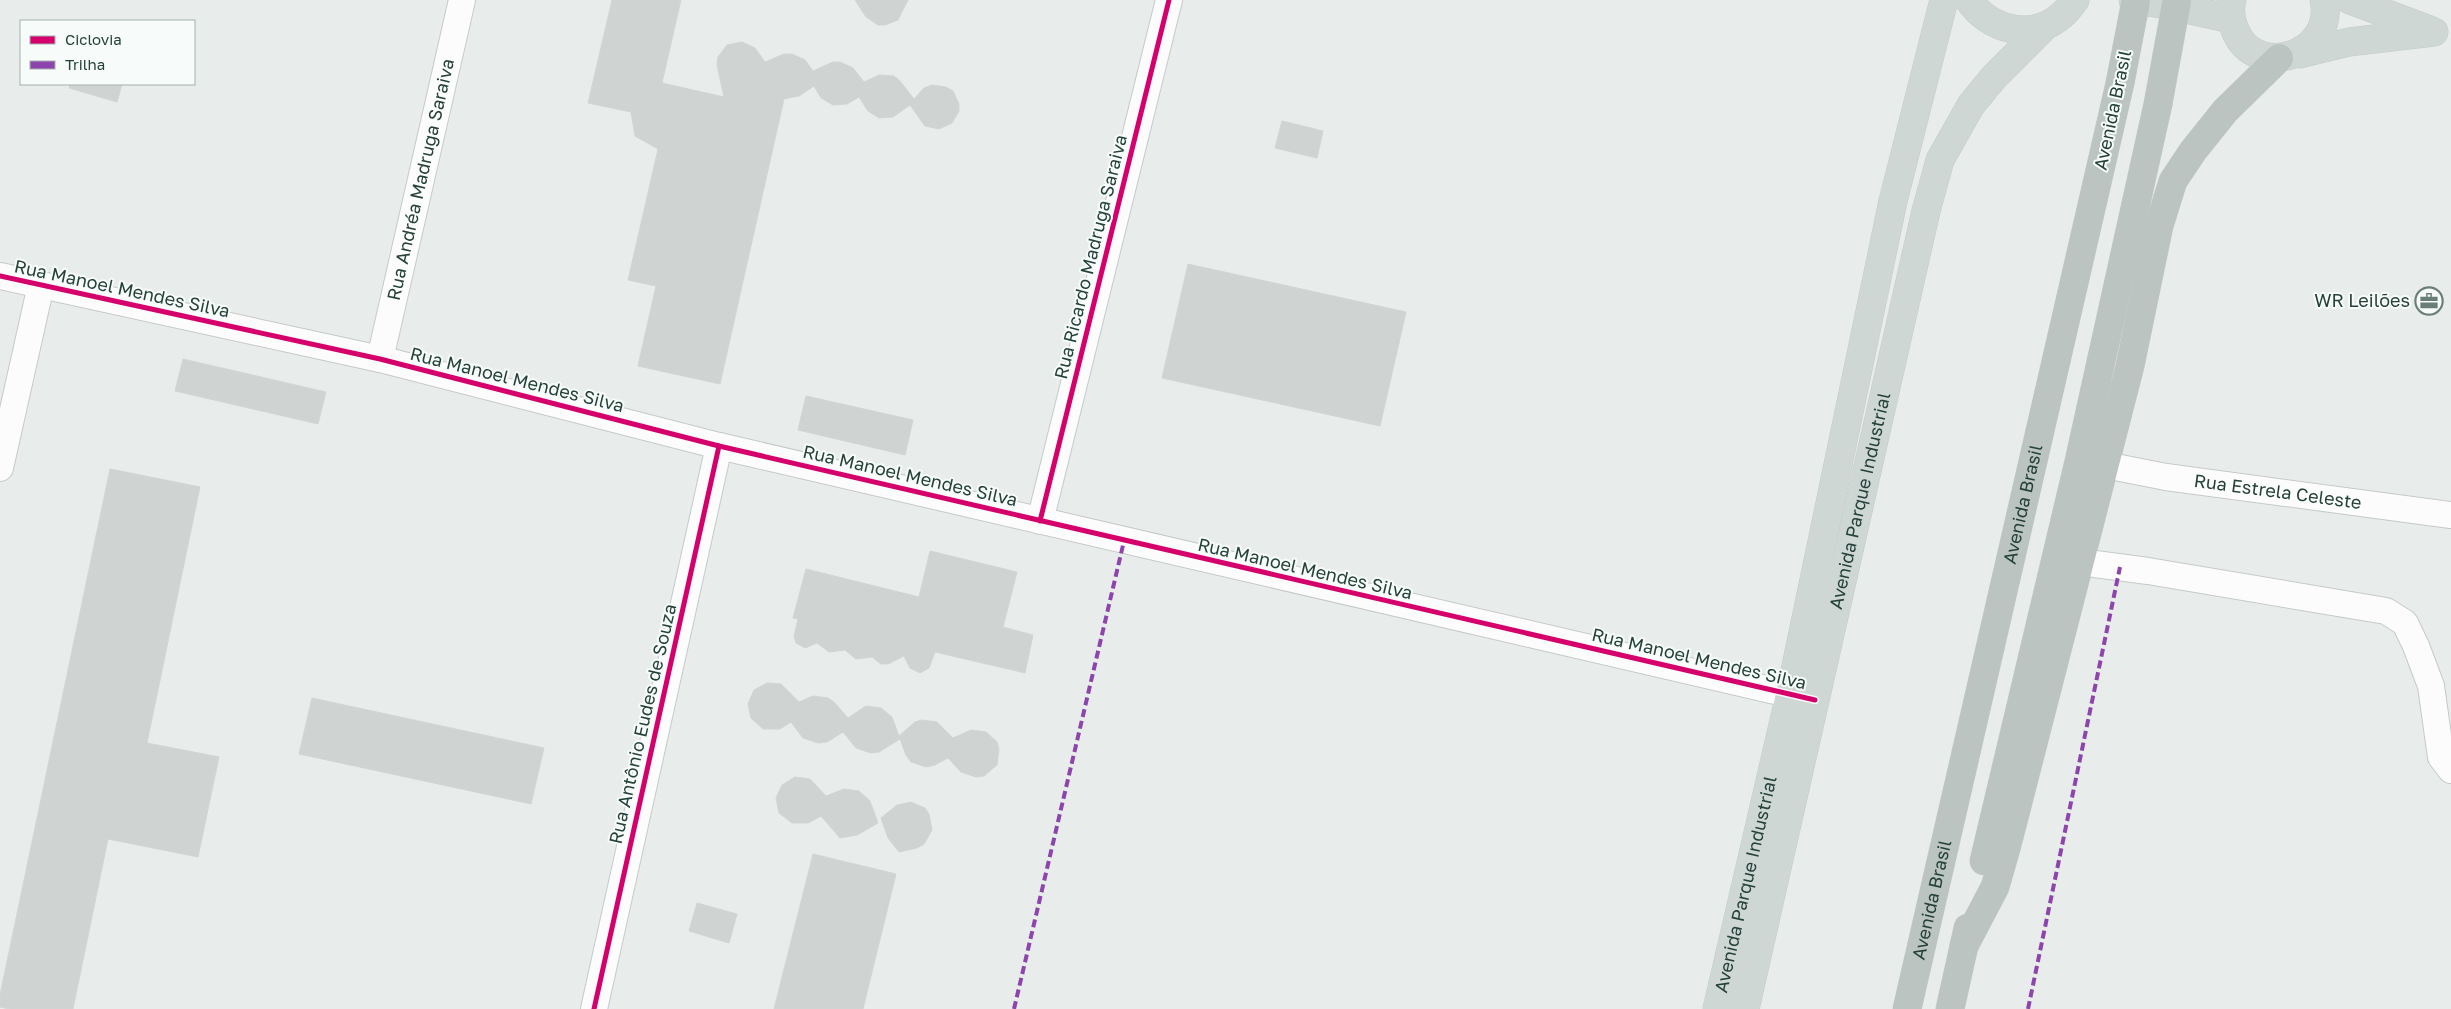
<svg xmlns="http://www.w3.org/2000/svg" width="2451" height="1009" font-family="'Golos Text',sans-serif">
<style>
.building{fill:#cfd4d2;stroke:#d1d6d4}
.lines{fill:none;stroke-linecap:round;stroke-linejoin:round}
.minor-casing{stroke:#c5cac8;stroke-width:28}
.major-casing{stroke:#c3ccc9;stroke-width:29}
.highway-casing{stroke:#c3ccc9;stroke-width:29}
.minor{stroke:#fcfcfc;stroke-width:26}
.major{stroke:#cfd7d5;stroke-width:28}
.highway{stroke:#bcc4c2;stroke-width:28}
.highway-bridge-casing{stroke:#c3ccc9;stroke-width:29;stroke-linecap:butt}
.highway-bridge{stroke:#bcc4c2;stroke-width:28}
.quiet{stroke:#8e44ad;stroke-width:4;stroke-dasharray:8 4;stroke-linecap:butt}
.cycleway-casing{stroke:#f7fbf9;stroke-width:8}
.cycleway{stroke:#d6006c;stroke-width:5}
.labels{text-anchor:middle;stroke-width:4;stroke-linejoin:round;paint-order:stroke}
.street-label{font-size:18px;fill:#24423a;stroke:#f7fbf9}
.poi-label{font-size:18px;fill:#24423a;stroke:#f7fbf9;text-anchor:end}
</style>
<rect width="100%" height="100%" fill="#e8edeb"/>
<g class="building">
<path d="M612,0H681L662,83L724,97L717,65L718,57L727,45L742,42L755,48L765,62L784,54H792L805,60L813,71L833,62H840L853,68L864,82L879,75L894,76L900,81L914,99L924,88L932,85L946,87L953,91L959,104V111L952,123L939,129L925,126L910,105L893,117L879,118L868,111L859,97L847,104L833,105L821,98L814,86L799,96L784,99L720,384L638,366L656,286L628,280L658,149L635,136L631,112L588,103Z"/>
<path d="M855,0H908L898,20L885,25H878L866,17Z"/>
<path d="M70,84H122L117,102L69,88Z"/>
<path d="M1282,121L1323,131L1317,158L1275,148Z"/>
<path d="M1188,264L1406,312L1380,426L1162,378Z"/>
<path d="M183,359L326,392L318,424L175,391Z"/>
<path d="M806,396L913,420L905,455L798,430Z"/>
<path d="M110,469L200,487L147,743L219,757L198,857L108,839L73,1009H9L0,1007V995Z"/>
<path d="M930,551L1017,572L1003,627L1033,635L1025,673L935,652L929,668L920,673L910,668L904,656L888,664H881L872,657L856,659L845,650L829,652L817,643L805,648L796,643L794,636L798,619L793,618L806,569L919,597Z"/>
<path d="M767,683L781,684L799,702L813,696L828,698L834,702L848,718L866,706L881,708L892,717L900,739L879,752L871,753L856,748L843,732L827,742L818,743L803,738L791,722L780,729H763L751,718L748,704L754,690Z"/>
<path d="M312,698L544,748L531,804L299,754Z"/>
<path d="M922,720L937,722L953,738L971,730L986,732L997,742L999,749L997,765L984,776L976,777L961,772L948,758L935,765L926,767L911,762L906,755L899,736L915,722Z"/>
<path d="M795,777L810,779L826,796L844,789L859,791L870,801L878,823L857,835L840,838L821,816L808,823H792L779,813L776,798L782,785Z"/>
<path d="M911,802L925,808L929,814L932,830L924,844L917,848L899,852L888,838L881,818L897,805Z"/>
<path d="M813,854L896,874L863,1009H774Z"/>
<path d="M697,903L737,914L729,943L689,931Z"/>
</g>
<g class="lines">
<g class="minor-casing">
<g id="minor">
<path d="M0,276L380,359L719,446L1810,699"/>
<path id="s1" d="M380,359L462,0"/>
<path id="s2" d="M2105,465L2166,477L2451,515"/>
<path d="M0,468L41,285"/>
<path d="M1040,521L1169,0"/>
<path d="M2080,562L2148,571L2386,611L2405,623L2416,646L2431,686L2441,757L2451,770"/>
<path d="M594,1009L719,446"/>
</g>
</g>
<g class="major-casing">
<g id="major">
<path d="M1969,0C1990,31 2033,41 2062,15C2067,11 2071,5 2075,0"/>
<path d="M2133,0L2168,5L2231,19"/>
<path d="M2232,0C2229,11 2231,20 2235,30C2255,81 2336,55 2324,0"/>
<path d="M2350,0L2430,30"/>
<path d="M2300,54L2349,42L2434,32"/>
<path id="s3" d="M1717,1009L1790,695L1893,201L1944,0"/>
<path id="s4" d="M1745,1009L1926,211L1940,160L1971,105L1994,77L2045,26"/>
</g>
</g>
<g class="highway-casing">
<g id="highway">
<path d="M1984,861L2079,461L2158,104"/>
<path d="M1964,946L1995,887L2007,845L2130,366L2159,226L2173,181L2193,151L2225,111L2279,58"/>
<path id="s5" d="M1907,1009L2120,83"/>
<path d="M1950,1009L1968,928"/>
</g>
</g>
<use href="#minor" class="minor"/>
<use href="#major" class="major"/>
<use href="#highway" class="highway"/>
<g class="highway-bridge-casing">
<g id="highway-bridge">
<path d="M2120,83L2136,0"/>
<path d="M2158,104L2177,0"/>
</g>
</g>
<use href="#highway-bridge" class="highway-bridge"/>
<g class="quiet">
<path d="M1014,1009L1124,541"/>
<path d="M2028,1009L2120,567"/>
</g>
<g class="cycleway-casing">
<g id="cycleway">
<path d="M0,276L380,359L719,446L1815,700"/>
<path d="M1040,521L1169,0"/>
<path d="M594,1009L719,446"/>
</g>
</g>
<use href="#cycleway" class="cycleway"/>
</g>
<defs>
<g id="office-ring" transform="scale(1.4375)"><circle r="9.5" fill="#f7fbf9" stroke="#697e78" stroke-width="1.5"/><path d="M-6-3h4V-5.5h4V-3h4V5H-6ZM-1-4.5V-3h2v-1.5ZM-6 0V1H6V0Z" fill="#697e78"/></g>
</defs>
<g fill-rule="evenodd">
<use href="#office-ring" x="2429" y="301"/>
</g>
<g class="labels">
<g class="street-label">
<text transform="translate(2113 110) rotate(-78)" y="6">Avenida Brasil</text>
<text dy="6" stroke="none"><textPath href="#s1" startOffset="184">Rua Andréa Madruga Saraiva</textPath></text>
<text transform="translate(1091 257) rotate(-76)" y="6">Rua Ricardo Madruga Saraiva</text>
<text transform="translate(122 289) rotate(12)" y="6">Rua Manoel Mendes Silva</text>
<text transform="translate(517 380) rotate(14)" y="6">Rua Manoel Mendes Silva</text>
<text transform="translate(910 476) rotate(13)" y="6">Rua Manoel Mendes Silva</text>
<text dy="6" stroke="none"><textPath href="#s2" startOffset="175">Rua Estrela Celeste</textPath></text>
<text dy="6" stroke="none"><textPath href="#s4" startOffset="521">Avenida Parque Industrial</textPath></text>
<text dy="6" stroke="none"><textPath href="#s5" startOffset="518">Avenida Brasil</textPath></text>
<text transform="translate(1305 569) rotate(13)" y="6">Rua Manoel Mendes Silva</text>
<text transform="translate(1699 659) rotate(13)" y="6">Rua Manoel Mendes Silva</text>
<text transform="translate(643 724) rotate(-77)" y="6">Rua Antônio Eudes de Souza</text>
<text dy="6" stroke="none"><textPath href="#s3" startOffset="128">Avenida Parque Industrial</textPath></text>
<text dy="6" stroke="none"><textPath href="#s5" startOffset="112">Avenida Brasil</textPath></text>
</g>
<g class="poi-label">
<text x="2410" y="307">WR Leilões</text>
</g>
</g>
<rect x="20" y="20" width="175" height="65" fill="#f7fbf9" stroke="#a3b1ad"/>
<rect x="30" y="36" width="25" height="8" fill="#d6006c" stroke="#a3b1ad"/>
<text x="65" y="45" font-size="15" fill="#24423a">Ciclovia</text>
<rect x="30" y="61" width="25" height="8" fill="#8e44ad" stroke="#a3b1ad"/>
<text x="65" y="70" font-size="15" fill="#24423a">Trilha</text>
</svg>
